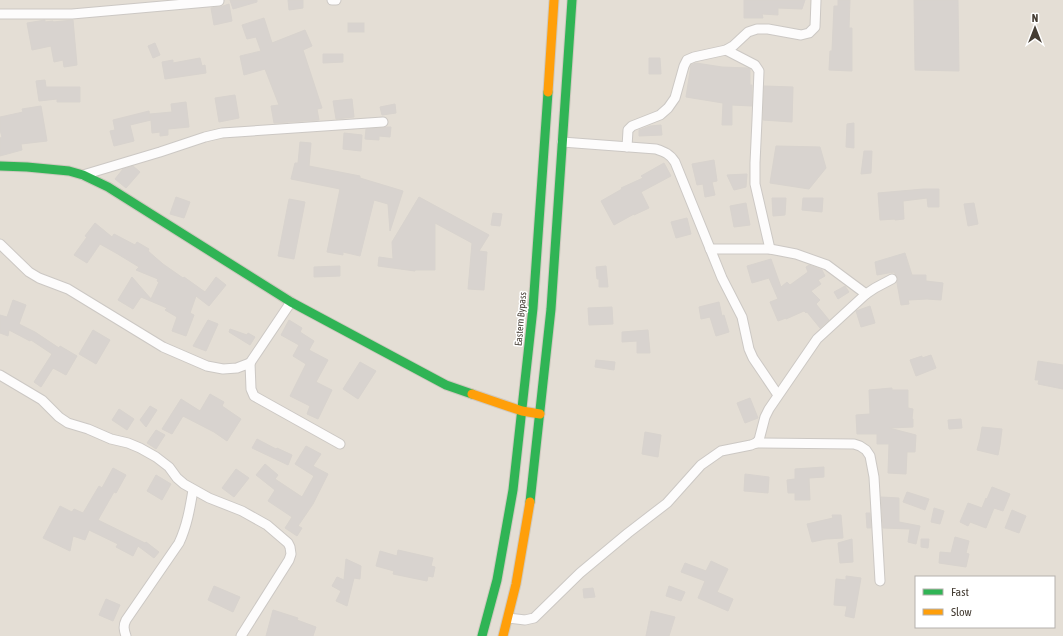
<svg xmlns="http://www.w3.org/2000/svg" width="1063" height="636" font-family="'Asap Condensed',sans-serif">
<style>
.residential{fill:#e4ded5;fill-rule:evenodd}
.building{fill:#d8d3cf;stroke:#d8d3ce}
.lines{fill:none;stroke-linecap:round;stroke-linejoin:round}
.street-casing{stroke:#ccc8c4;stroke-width:11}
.fast-casing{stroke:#cfc9bf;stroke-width:11}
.slow-casing{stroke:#cfc9bf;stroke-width:11}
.street{stroke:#fdfcfc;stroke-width:9}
.fast{stroke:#30b455;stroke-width:9}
.slow{stroke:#ff9f0a;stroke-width:9}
.labels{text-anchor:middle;stroke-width:3;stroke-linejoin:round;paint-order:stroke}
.street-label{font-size:10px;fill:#453d34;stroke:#fff}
</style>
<rect width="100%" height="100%" fill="#f0ece8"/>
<path class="residential" d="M0,0H1063V636H0ZM916,577H1054V627H916Z"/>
<g class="building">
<path d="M230,0H257V2L233,9Z"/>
<path d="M288,0H303V8L289,10Z"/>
<path d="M744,0H805L802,9L778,8V15L762,14L763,18H744Z"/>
<path d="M838,0H850L849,28H852V71L829,70L830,51H832L834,6H838Z"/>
<path d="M914,0H958L959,71L915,70Z"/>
<path d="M229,4L232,21L214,25L211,8L220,7Z"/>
<path d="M264,18L272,43L305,30L312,46L303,50L322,108L317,109L319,120L274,123L271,106L279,105L265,69L244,75L240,56L261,51L256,37L247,39L242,25Z"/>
<path d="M45,20V22L53,21V22L73,20L77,65L64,67L63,60L54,62L51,46L32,50L27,23Z"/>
<rect x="348" y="23" width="16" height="9"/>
<path d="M155,43L160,55L153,58L148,46Z"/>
<path d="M323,54H343V62L323,63Z"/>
<path d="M200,58L202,66L205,65L206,73L165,79L162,62L173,60V63Z"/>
<path d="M649,58H660L661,74H649Z"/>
<path d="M696,63L722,67L747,68L750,69V85H752V106L732,105V125H722L723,103L686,97L691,65Z"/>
<path d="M45,80L46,87H80V102H57V99L39,101L36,81Z"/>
<path d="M764,86L793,87L792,122L763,120Z"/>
<path d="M235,95L239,118L219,122L215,98Z"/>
<path d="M352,99L354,117L336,119L333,101Z"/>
<path d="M186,102L189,127L168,129V135L160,136V132L152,133L151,120L130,125L134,141L114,146L110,131L115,130L113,120L149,111L150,119V114L172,112L171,104Z"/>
<path d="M395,104L396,113L382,115L380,107Z"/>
<path d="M41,106L47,141L21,144L22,150L0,156V138L2,137L0,130V117L23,112L22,109Z"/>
<path d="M854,123V148L846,147L847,124Z"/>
<path d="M661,125L662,135L639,136V130L650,126Z"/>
<path d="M387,127H391L390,137L379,136V140L365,139L366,129L383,128Z"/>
<path d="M344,133L362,135L361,151L343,149Z"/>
<path d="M300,142L311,143L309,166L360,176V178L403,191L390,231L388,204L374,200L360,256L343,252V255L327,252L340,189L291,179L295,163H298Z"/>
<path d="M776,146L820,147L826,168L809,189L770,183Z"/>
<path d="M864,151H872L871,173L861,174Z"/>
<path d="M714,160L717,181L712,182L715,195L705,197L703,184L697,185L692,164Z"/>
<path d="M664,163L671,176L641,192L649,208L634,215V214L614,225L601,201L622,189L621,188L643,178L641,176Z"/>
<path d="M133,166L140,172L126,188L115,179L123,169Z"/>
<path d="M747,174L746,187L734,190L727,175Z"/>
<path d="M924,189H939V207H928L927,198L903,201L904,219L895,220V219L880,220L878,193Z"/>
<path d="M176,197L190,202L184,218L170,214Z"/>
<path d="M419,197L489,235L479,251L487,252L484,290L468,289L472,243L435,223V270H415V271L378,266L379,257L393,259L392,242Z"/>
<path d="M772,198H786L785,215L773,216Z"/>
<path d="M803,198H823L822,212L802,210Z"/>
<path d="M289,199L305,202L294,259L278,256Z"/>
<path d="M746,203L750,225L734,227L730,206Z"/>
<path d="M974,203L978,224L968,226L964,204Z"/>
<path d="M493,213L502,214L500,226L491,225Z"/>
<path d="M687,218L691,234L676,238L671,222Z"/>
<path d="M95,223L112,237L114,234L135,245L137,242L149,249L148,251L163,264L183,278L184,277L205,292L216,277L226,285L209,306L196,296L190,313L194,315L186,336L172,331L177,317L165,310L167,308L141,297L133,309L118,300L132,277L151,299L159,282L157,281L158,279L136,270L139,267L116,253L100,244L87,263L74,255L87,237L85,236Z"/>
<path d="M905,253L912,275H926V281L943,283L941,300L927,299L908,300L909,304L901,305L897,283L898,279L894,272L877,275L875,262Z"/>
<path d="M771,259L781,287L787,282L790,285L808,272L806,267L809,265L822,270L825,276L818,280L821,284L811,291L820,300L816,304L829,320L820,328L807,312L806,313L804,311L786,319V318L778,321L770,302L778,299L769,278L752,283L747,266Z"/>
<path d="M340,266V276L314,277V267Z"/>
<path d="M606,266L608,287H599V279H597L596,267Z"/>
<path d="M845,286L849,292L838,299L834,292Z"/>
<path d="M13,300L26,305L19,324L35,332L59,348L60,346L77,356L66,375L53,368L41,387L34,382L52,354L31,340L30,341L9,330L8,336L0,333V315L7,317Z"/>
<path d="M719,302L722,316L724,315L729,332L716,336L710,317L701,319L699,307Z"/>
<path d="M870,306L875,323L861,327L856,311Z"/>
<path d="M612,307L613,324L589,325L588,308Z"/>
<path d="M208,320L218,324L206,351L193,346Z"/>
<path d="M289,320L302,328L300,332L314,341L309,350L328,360L316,382L332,390L318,419L307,414L310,406L290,396L306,364L293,356L299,345L281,335Z"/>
<path d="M230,329L247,335L248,333L255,337L250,345L229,332Z"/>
<path d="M93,330L110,340L96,364L79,354Z"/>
<path d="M648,330L650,353H637V341L622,342V332Z"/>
<path d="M931,355L936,368L916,376L910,360L922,356V358Z"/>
<path d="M596,360L615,362L614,370L595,367Z"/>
<path d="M1038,361L1063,365V389L1038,384L1039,380H1035Z"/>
<path d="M360,362L376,371L358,399L343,389Z"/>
<path d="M892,388V390H908V408L913,409L912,419H913V427L889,428L916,435L915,452H907L906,474L888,473L889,444H877V434H857L856,415L870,414L869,390Z"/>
<path d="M210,394L224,402L222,406L241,419L227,441L214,432L183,416L172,434L162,429L181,399L200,411Z"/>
<path d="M750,398L758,418L745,423L737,403Z"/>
<path d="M150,406L157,410L146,427L140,420Z"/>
<path d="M119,409L134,419L127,430L112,420Z"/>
<path d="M961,419L962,428L949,429L948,420Z"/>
<path d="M982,427L1002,429L1000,445L998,455L977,450L980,439Z"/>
<path d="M156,430L165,435L156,449L147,443Z"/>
<path d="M645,432L661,435L658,457L642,454Z"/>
<path d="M257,439L276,449L277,448L292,455L288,465L252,448Z"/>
<path d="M306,446L321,454L313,466L328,474L313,504L298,526L302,528L297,536L285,528L292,517L268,501L275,490L256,475L265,464L278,475L275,479L302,497L314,476L295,464Z"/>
<path d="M824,467V477L809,478L810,500H795V493H788L787,480L795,479V469Z"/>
<path d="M113,468L126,475L116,493L114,492L98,520L145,543L146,542L159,552L154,558L138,546L133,556L116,547L118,544L89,530L85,540L73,536L70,551L43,538L60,506L72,512L74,509L83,513L99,486L102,488Z"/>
<path d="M236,469L249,478L234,497L222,488Z"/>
<path d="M745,474L769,477L768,493L744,491Z"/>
<path d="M156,475L171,484L162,500L147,491Z"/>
<path d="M992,487L1010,494L1003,511L994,508L986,528L970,522L968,526L960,522L968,503L982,508L986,498L987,499Z"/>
<path d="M907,492L929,499L925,510L903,502Z"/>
<path d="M881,497L899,498V522L920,526L916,544L908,542L910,529L883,528Z"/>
<path d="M934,508L944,511L940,524L931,522Z"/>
<path d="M1012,510L1026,516L1019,533L1005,528Z"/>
<path d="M866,513H870L871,528H867Z"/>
<path d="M832,515H841L843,538L826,539L812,542L807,524L833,518Z"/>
<path d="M955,537L969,541L966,553L969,554L966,567L939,563L940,552L951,553Z"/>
<path d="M852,539L853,562L840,563L838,543Z"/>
<path d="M921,539H929L928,548L921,547Z"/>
<path d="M398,550L433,558L431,566L435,567L433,577L428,576L427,581L393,574L394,571L376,566L380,551L397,556Z"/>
<path d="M346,559L361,566L360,579L354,578L347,606L336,601L341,591L332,586L337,577L344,580Z"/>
<path d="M711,561L728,569L717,592L733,599L728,611L698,598L705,581L681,572L685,563L706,571Z"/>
<path d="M846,576L861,578L854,618L845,616L847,606L834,605L836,579L846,580Z"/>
<path d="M214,586L240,597L233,612L208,600Z"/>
<path d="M669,586L685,592L681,601L666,596Z"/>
<path d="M593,588L595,597L584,598L583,589Z"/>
<path d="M106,599L120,605L113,621L99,615Z"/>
<path d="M273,610L298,618L297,620L316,627L313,636H266Z"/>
<path d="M651,611L675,617L669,636H646Z"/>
</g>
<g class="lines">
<g class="street-casing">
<g id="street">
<path d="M332,0H336"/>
<path d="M0,14H72L219,1"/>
<path d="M726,50L755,65L759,71L757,120L755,163V184L770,249"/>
<path d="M562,142L656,149C665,152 670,154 675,162L722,278L742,317L749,349L753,358L778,395"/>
<path d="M627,147L628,130L632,126L660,115L668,108L675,98L684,66L687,60L694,57L726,50L733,46L748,32L757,29H768L801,35L809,33L815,27L816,0"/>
<path d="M83,175L160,152L205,137L222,133L383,122"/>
<path d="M0,244L29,272L39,278L68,289L163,347L207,366L223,369L237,368L250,363L251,389L254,396L340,444"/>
<path d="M710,249H770L796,254L827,265L866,294"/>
<path d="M250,363L291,302"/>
<path d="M0,375L42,400L59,417L68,423L88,429L111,439L128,443L140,448L156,457L169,467L177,478L184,484L209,498L242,511L267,525L288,543L290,547L291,554L289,560L241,636"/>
<path d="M756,443L854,444L860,446L866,450L870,456L874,477L880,581"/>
<path d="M508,618L525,620L534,618L580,573L628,533L667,503L701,465L721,451L751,445L756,443L759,440L765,417L769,409L817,339L866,294L875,288L892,279"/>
<path d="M126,636C124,630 123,626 126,620L179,543C187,526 190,508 193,490"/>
</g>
</g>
<g class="fast-casing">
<g id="fast">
<path d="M0,166L27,167L69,171L83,175L108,187L291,302L446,385L472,394"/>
<path d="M530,502L551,309L572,0"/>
<path d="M482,636L497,580L513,490L533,308L548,92"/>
</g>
</g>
<g class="slow-casing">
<g id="slow">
<path d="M548,92L554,0"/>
<path d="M472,394L522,411L540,414"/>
<path d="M503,636L516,584L530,502"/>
</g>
</g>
<use href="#street" class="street"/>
<use href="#fast" class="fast"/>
<use href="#slow" class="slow"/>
</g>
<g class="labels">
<g class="street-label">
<text transform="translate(520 319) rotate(-85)" y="4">Eastern Bypass</text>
</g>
</g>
<rect x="915" y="576" width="140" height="52" fill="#ffffff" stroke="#b5b1ae"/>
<rect x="923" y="589" width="20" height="6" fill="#30b455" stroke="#b5b1ae"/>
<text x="951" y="596" font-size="12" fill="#453d34">Fast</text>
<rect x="923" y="609" width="20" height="6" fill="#ff9f0a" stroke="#b5b1ae"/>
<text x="951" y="616" font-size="12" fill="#453d34">Slow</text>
<g transform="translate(1035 28)" stroke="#ffffff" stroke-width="3" paint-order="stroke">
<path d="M0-3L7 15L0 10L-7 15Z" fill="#453d34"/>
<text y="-6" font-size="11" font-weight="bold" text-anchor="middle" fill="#453d34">N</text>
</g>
</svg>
